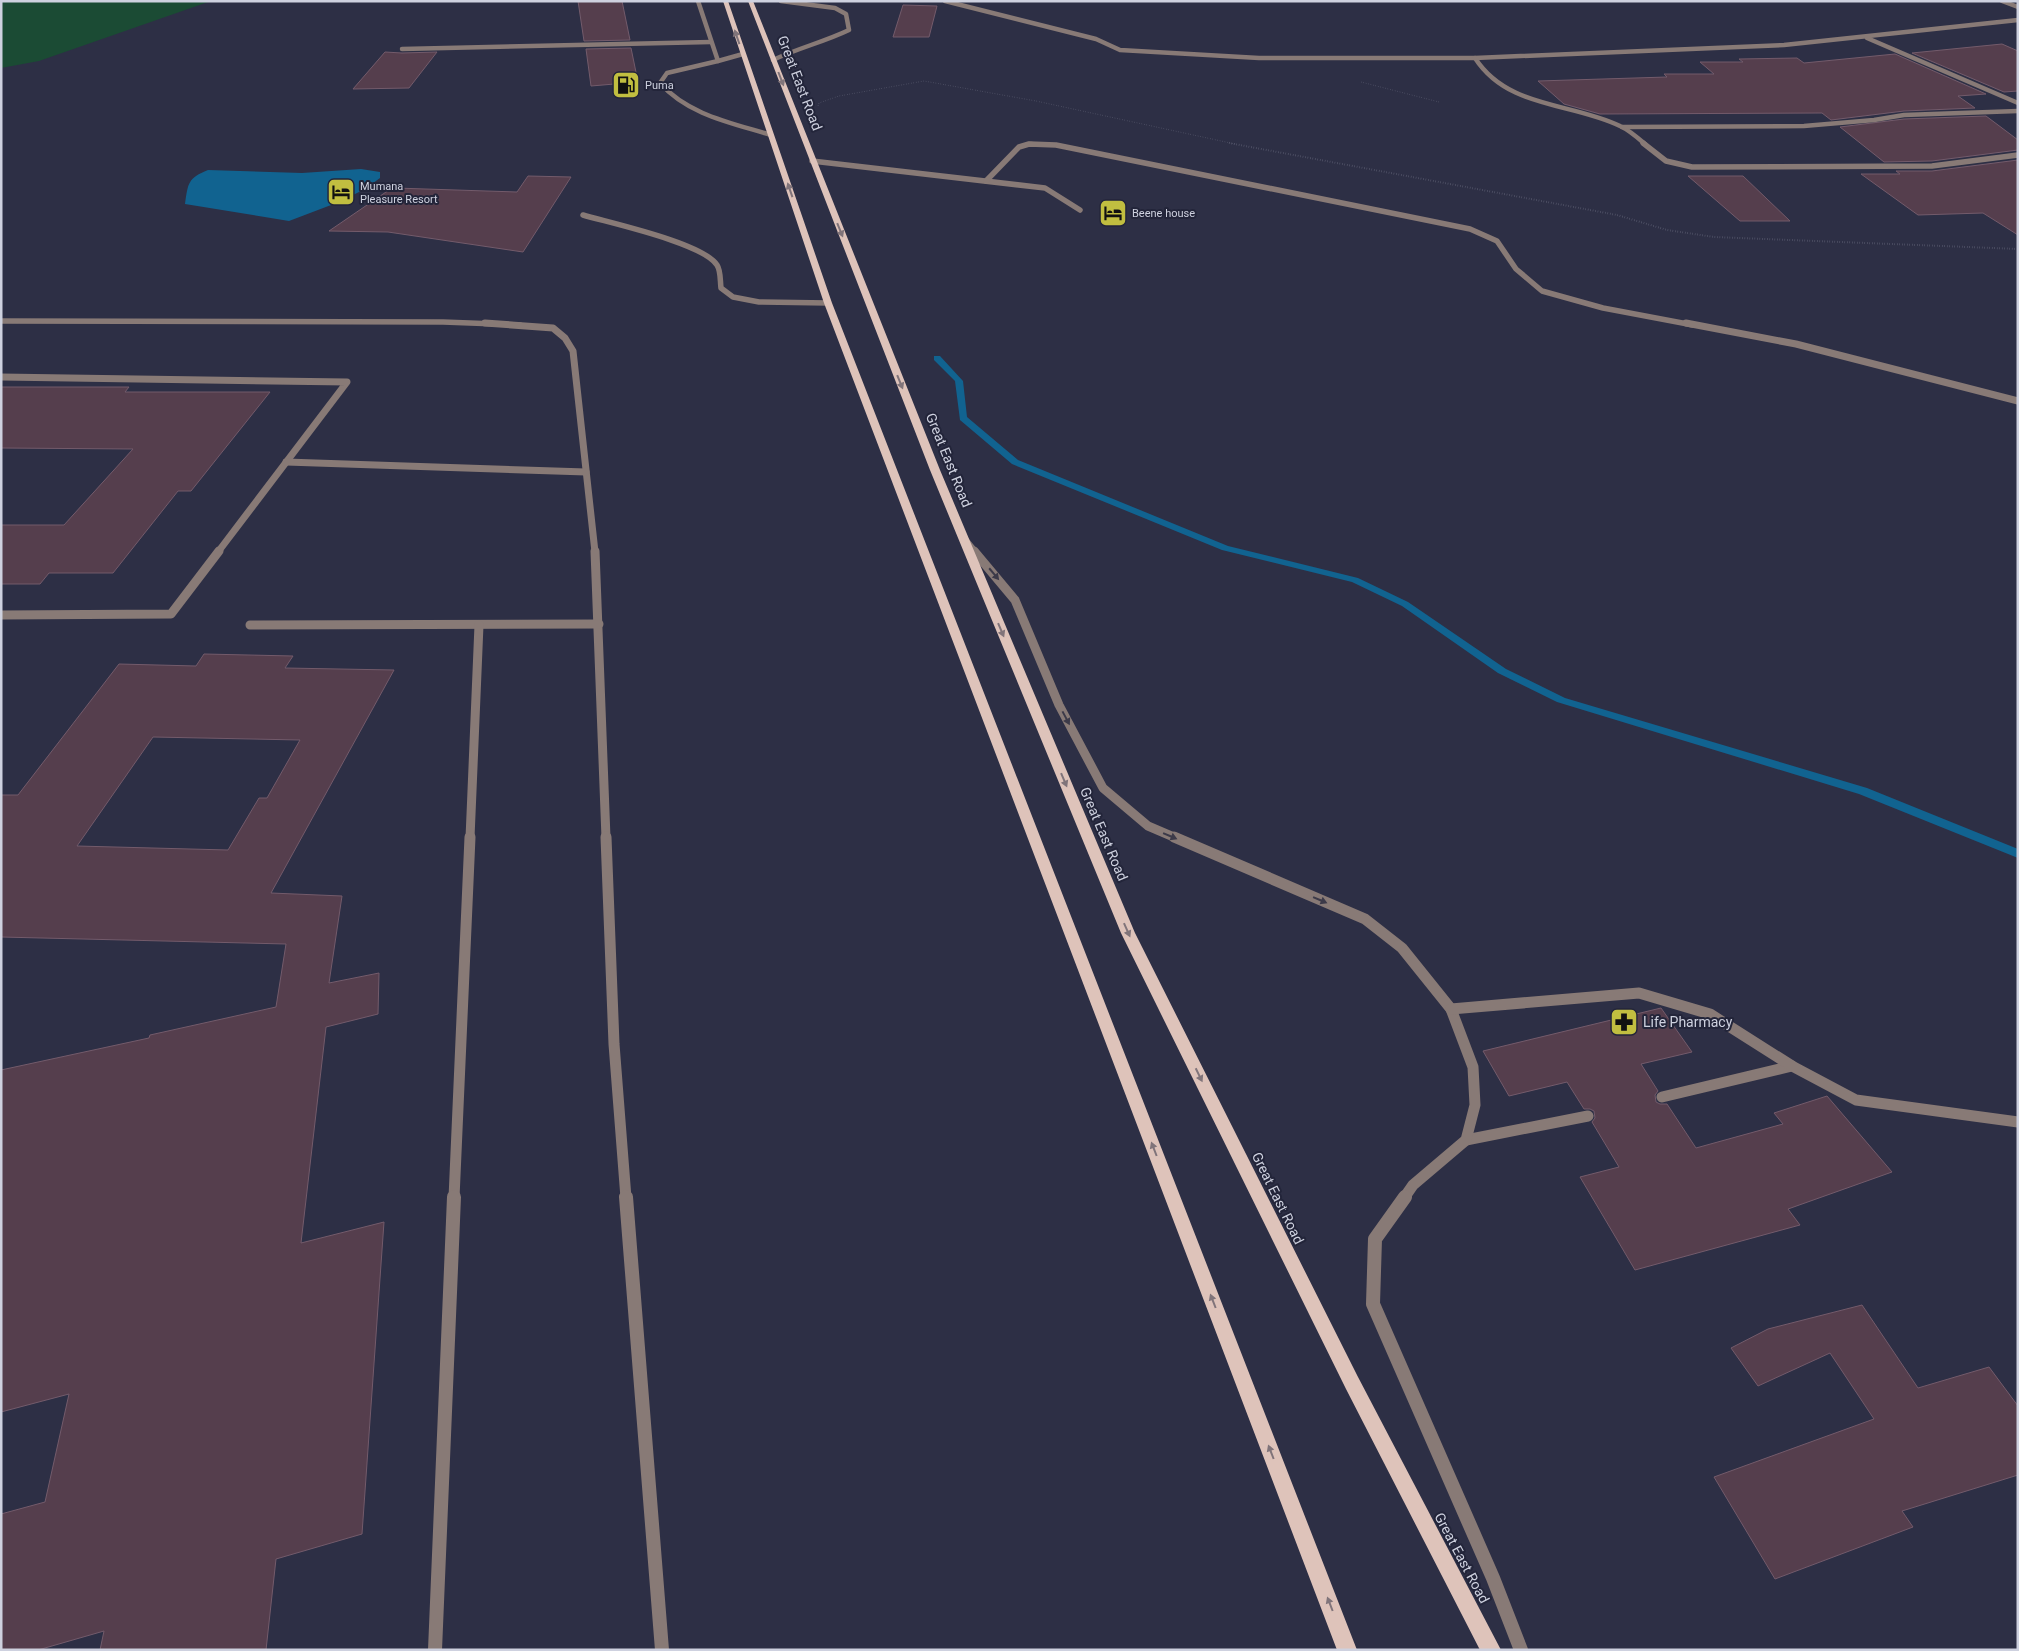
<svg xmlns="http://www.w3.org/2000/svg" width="2019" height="1651" font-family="Roboto,sans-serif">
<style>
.green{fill:#1b4b34}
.water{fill:#116390}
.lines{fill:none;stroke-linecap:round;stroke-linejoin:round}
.stream{fill:#116390;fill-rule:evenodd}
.building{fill:#553e4d;stroke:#735b6b;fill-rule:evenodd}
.path-far1{stroke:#626478;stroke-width:1;stroke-dasharray:0.5 2;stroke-linecap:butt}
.path{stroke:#626478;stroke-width:2;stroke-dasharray:0.5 2;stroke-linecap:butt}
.service-far5{stroke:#887a76;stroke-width:4.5}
.service-far4{stroke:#887a76;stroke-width:5.5}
.service-far3{stroke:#887a76;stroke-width:7}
.service-far2{stroke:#887a76;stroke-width:9}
.service-far1{stroke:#887a76;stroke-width:11}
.service{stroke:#887a76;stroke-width:14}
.minor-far5{stroke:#887a76;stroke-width:4.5}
.minor-far4{stroke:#887a76;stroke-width:5.5}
.minor-far3{stroke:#887a76;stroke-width:7}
.minor-far2{stroke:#887a76;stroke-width:9}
.minor-far1{stroke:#887a76;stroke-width:11}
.minor{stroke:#887a76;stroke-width:14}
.primary{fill:#dec3ba;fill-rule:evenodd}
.oneway{fill:#80747a}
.oneway2{fill:#3c3a49}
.labels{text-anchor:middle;stroke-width:4;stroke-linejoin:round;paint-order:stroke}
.far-poi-label{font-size:11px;fill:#ced1df;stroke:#23253a;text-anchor:start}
.street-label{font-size:14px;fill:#ced1df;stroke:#23253a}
.poi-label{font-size:14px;fill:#ced1df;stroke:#23253a;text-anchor:start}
</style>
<rect width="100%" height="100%" fill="#2d2f45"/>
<path class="green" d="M1,1H211L39,61L1,68Z"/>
<path class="water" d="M361,169L380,172V178L365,189L339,202L289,221L185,204C188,183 188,178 208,170L302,173Z"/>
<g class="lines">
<path class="stream" d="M934,356H940L963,381L967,417L1018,460L1228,546L1358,578L1408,602L1506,669L1565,698L1867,788L2018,849V858L1859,794L1557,702L1498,673L1402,606L1352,582L1222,550L1012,464L960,420L955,381L934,360Z"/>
</g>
<g class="building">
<path d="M578,1H622L630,40L584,41Z"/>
<path d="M903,5L937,6L929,37H893Z"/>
<path d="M2002,44L2018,51V91L2004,92L1912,53Z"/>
<path d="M631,48L638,82L591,86L586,49Z"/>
<path d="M385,52L402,53L437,52L409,88L353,89Z"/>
<path d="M1895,54L1986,94L1958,96L1975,108L1904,111L1831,120L1822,113L1600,114L1564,104L1538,81L1667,77L1664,74H1714L1700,62H1743L1739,59L1797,58L1804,63Z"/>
<path d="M1986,116L2018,140V150L1932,161L1884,162L1840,127L1904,119Z"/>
<path d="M2018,160V235L1983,213L1918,215L1861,174H1900L1896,171H1932Z"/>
<path d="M528,176L571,177L523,252L388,232L329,231L386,192L395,188L517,192Z"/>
<path d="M1688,176H1743L1790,221H1740Z"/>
<path d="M1,387H129L125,392H270L191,491H178L113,573H49L40,584H1V525H64L133,449L1,448Z"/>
<path d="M204,654L293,656L285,668L394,670L271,893L342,896L329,983L379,973L378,1014L326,1027L301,1243L384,1222L362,1534L276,1559L266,1650H100L104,1631L38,1650H1V1514L45,1502L69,1394L1,1412V1070L149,1038L150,1035L276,1007L286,944L1,937V795H18L119,664L196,666ZM153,737L300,740L267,798H259L228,850L77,846Z"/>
<path d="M1661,1008L1692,1052L1641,1064L1658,1091L1655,1095L1656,1102L1660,1104H1667L1696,1148L1783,1124L1774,1113L1827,1096L1892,1172L1788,1209L1800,1225L1635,1270L1580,1177L1619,1167L1592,1122L1595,1118L1594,1111L1590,1109H1584L1567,1082L1509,1096L1483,1051Z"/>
<path d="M1862,1305L1918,1388L1989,1367L2018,1406V1475L1902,1511L1913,1527L1775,1579L1714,1477L1874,1419L1830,1353L1758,1386L1731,1348L1768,1329Z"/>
</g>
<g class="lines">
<g class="path-far1">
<path d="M1361,82L1439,102"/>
<path d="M818,106L819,103L839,96L924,81L1036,101L1235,144"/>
</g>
<path class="path" d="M1229,143L1617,215L1667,230L1714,237L2018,249"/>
<g class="service-far5">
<path d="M2002,1L2018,7"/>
<path d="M773,60C798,48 824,42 849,30L846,14L835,8L781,1"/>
<path d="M718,61L667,73L660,83C688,115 732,123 771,135"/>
<path d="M1029,144H1032"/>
</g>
<g class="service-far4">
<path d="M812,161L1045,188L1080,210"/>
<path d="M986,181L1019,147L1029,144L1056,145L1470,229L1497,241L1516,269L1542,291L1603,308L1693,325"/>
<path d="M583,215C610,223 703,243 717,265C721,271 720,281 721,288L733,297L759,302L828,303"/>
<path d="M1,321L443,322L520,325"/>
</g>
<g class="service-far3">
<path d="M485,323L553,328L565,338L573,351L595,552"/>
<path d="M1686,323L1796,344L2018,401"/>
<path d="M1,377L347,382L218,552"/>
<path d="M286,462L586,472"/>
</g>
<g class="service-far2">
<path d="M595,551L606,838"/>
<path d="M1,615L171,614L219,551"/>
<path d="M250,625L599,624"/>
<path d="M470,838L479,625"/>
</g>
<g class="service-far1">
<path d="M606,837L614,1044L626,1198"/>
<path d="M1662,1097L1792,1066"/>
<path d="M1466,1140L1588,1116"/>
<path d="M454,1198L470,837"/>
</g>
<g class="service">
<path d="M626,1197L662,1650"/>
<path d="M435,1650L454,1197"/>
</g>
<g class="minor-far5">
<path d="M698,1L718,61L743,54"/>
<path d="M945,1L1096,39L1120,50L1259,58H1475L1784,45L2018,20"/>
<path d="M1867,38L2018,103"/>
<path d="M402,49L711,42"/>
<path d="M1475,58C1508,109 1571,102 1620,126C1629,130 1637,137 1645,144"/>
<path d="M1622,127L1804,126L1874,120L1904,115L2018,111"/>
</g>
<path class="minor-far4" d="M1643,143L1666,161L1692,167L1932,166L2018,155"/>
<path class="minor-far3" d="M966,541L975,552"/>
<path class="minor-far2" d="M974,551L1015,600L1059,705L1103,788L1148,826L1176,838"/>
<g class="minor-far1">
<path d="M1174,837L1365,919L1402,948L1451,1009L1473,1067L1475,1105L1466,1140L1413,1185L1404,1198"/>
<path d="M1451,1009L1639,993L1710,1014L1792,1066L1856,1100L2018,1122"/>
</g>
<path class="minor" d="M1405,1197L1375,1239L1373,1304L1493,1578L1521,1650"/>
<g class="primary">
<path d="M723,1H728L832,303L1357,1650H1337L824,303Z"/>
<path d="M748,1H753L940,470L1135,933L1358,1377L1501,1650H1480L1346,1389L1121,933L930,470Z"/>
</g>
</g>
<defs><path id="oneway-solid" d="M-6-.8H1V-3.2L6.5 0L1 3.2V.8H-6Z" transform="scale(1.25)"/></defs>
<g class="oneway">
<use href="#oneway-solid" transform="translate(737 37) rotate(-109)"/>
<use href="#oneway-solid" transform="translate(781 79) rotate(69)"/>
<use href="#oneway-solid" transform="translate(790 190) rotate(-109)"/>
<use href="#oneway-solid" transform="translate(840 230) rotate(68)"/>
<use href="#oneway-solid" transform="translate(900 382) rotate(68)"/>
<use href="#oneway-solid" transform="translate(1001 630) rotate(67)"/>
<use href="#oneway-solid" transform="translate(1064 780) rotate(67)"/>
<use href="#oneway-solid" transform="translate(1127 930) rotate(66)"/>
<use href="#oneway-solid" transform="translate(1199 1075) rotate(64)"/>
<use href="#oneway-solid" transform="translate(1154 1149) rotate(-111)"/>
<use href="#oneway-solid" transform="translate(1213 1301) rotate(-111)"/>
<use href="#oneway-solid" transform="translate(1271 1452) rotate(-111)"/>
<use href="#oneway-solid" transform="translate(1330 1604) rotate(-111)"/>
</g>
<g class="oneway2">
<use href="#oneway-solid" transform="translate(994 574) rotate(50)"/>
<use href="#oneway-solid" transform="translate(1066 718) rotate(62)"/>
<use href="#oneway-solid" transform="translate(1170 836) rotate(23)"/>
<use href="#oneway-solid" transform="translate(1320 900) rotate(23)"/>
</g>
<defs>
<g id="fuel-square" transform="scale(1.4375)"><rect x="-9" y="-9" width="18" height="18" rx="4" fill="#c1be40" stroke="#23253a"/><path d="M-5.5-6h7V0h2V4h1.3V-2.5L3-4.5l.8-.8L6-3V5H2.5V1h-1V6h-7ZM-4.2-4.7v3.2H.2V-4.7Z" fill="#111"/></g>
<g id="hotel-square" transform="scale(1.4375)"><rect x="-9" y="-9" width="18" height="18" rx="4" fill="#c1be40" stroke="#23253a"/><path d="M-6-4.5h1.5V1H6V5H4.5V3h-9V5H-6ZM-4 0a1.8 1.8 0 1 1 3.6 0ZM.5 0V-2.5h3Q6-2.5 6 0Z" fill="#111"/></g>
<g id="pharmacy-square" transform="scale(1.4375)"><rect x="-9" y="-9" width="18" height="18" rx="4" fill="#c1be40" stroke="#23253a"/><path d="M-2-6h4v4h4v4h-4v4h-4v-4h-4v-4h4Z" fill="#111"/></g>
</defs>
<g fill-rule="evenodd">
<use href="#fuel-square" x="626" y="85"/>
<use href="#hotel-square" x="341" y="192"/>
<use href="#hotel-square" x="1113" y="213"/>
<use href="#pharmacy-square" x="1624" y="1022"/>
</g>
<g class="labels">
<g class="far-poi-label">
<text x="645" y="89">Puma</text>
<text x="360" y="190">Mumana<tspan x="360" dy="13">Pleasure Resort</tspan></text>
<text x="1132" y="217">Beene house</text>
</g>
<g class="street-label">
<text transform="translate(800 83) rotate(69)" y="5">Great East Road</text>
<text transform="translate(949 460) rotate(68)" y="5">Great East Road</text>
<text transform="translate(1104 834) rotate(67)" y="5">Great East Road</text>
<text transform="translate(1278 1198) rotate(64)" y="5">Great East Road</text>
<text transform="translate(1462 1558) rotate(62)" y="5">Great East Road</text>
</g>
<g class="poi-label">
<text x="1643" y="1027">Life Pharmacy</text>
</g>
</g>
<rect width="2019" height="1651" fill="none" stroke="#ced1df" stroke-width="5"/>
</svg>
